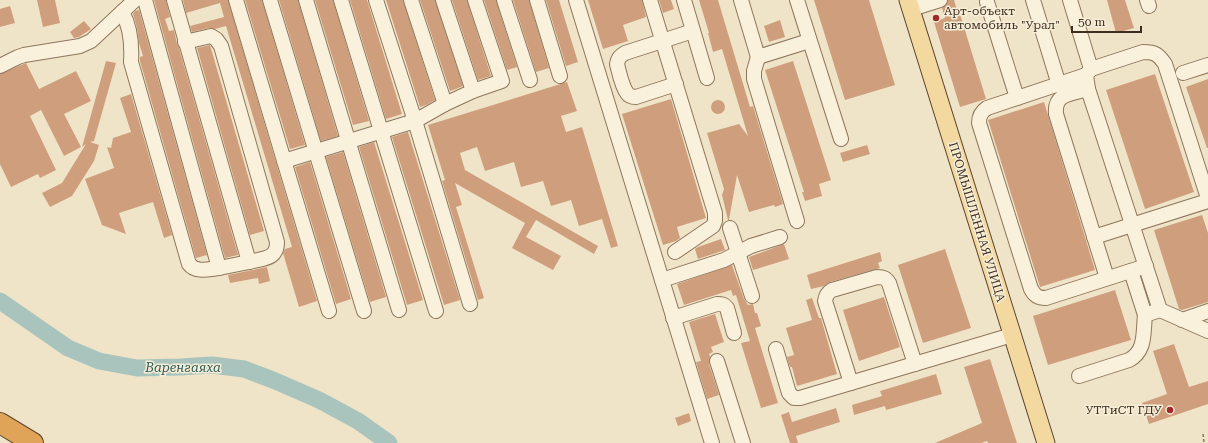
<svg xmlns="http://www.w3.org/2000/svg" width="1208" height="443" font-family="'Roboto Serif',serif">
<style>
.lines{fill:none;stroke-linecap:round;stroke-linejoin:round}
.river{stroke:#a9c4bc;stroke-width:17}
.building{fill:#cf9f7d}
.minor-casing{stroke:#8d765c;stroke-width:16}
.major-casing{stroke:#5b4430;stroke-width:19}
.highway-casing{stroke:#5b4430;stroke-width:22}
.path{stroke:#8d765c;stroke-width:1.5;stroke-dasharray:3 2;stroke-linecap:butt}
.minor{stroke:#faf1dc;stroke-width:14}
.major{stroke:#f3d9a0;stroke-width:17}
.highway{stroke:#e0a458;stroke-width:20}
.poi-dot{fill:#9e2a2b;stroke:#f7eed8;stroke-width:1.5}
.labels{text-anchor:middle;stroke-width:3;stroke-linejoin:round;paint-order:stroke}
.poi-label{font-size:12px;fill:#3d2e20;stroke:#f7eed8;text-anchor:start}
.street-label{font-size:12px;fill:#3d2e20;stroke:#f7eed8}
.water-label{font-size:13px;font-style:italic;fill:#2f5d5a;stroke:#f7eed8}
</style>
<rect width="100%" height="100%" fill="#f0e4c8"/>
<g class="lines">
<path class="river" d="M0,301L68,348L99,361L137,368L180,367L212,365L244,369L273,380L319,400L358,421L389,443"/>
</g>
<g class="building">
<path d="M37,0H55L60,23L43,27Z"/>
<path d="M154,0H166L170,17L165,19L169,31L174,30L177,44L179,48L238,255L225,258Z"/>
<path d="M183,0H228L317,301L299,307L283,253L285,249L292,247L226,26L215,29L209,28L192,32L190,26L224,17L220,3L186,13Z"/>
<path d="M245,0H262L305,145L290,149Z"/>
<path d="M279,0H298L338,136L321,141Z"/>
<path d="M315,0H333L369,121L353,125Z"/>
<path d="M350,0H367L402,114L386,119Z"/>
<path d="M386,0H403L435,100L426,105L420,107Z"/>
<path d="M420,0H435L463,86L456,89L450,91Z"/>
<path d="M452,0H467L491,76L478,80Z"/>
<path d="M484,0H496L517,67L507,70Z"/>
<path d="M513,0H529L549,68L536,72Z"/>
<path d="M546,0H559L578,62L566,66Z"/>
<path d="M588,0H642L646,17L623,25L628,41L603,49Z"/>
<path d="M659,0H671L674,9L663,13Z"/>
<path d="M699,0H718L750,107L753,106L783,204L775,207L774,205L749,212L737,175L729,220H728L722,195L724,189L707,133L739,124L748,136L722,49L713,52L708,33H709Z"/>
<path d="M814,0H869L895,85L845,100Z"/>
<path d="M948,0H954L958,14H960L986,99L960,107L934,22L945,18L942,8L946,5Z"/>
<path d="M1107,0H1125L1134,28L1116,33Z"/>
<path d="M10,6L15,23L0,27V9Z"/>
<path d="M139,10L207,255L196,258L140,61V57L143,56L139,43L137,28L133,14L135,11Z"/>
<path d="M780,20L785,37L769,42L764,26Z"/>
<path d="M84,21L91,29L79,37L74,38L70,32Z"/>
<path d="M210,45L264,231L250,235L197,48Z"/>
<path d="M106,61L116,63L94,141L90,142L99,145L94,161L72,196L50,207L42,193L62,183L86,144L82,147Z"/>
<path d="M793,61L831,180L819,184L822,196L805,201L802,192H804L765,70Z"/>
<path d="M26,63L39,89L76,71L91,101L64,114L81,147L64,156L41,110L30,116L56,170L40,178L38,174L11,187L0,164V74Z"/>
<path d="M1155,74L1194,192L1145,209L1106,90Z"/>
<path d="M1208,79V148H1207L1186,87Z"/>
<path d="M567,82L577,111L561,116L566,132L582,127L618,246L611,248L602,219L579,226L571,200L551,206L543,181L521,187L514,162L485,171L477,147L460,153L465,170L598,246L594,254L536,220L526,237L561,256L553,270L512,248L525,223L455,183L462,205L456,207L484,298L478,300L442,181L445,180L428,125Z"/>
<path d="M131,94L172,235L164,238L153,202L119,213L126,234L102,225L85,179L114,168L107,147L111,148L113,138L131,132L120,98Z"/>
<path d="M671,99L706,218L677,227L680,238L676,241L663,245L622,114Z"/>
<circle cx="718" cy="107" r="7"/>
<path d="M1044,102L1095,270L1040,287L988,120Z"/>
<path d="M408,132L460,300L444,305L392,137Z"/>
<path d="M374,142L423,300L407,305L359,147Z"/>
<path d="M867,145L870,154L843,162L840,153Z"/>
<path d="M343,152L386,297L370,302L326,157Z"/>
<path d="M310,162L351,299L336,304L295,167Z"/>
<path d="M1202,215L1208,233V302L1182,310L1179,309L1154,230Z"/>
<path d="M721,239L725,250L698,259L695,249L698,247Z"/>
<path d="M784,244L789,259L753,270L749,257Z"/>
<path d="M945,249L971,328L923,343L898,265Z"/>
<path d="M880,252L882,261L878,263L880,268L830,282L824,286L811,289L807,275Z"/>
<path d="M732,265L744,299L748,305L753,304L755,313H757L761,326L755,328L778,403L761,408L741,343L750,341L736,295L733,296L731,290L684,305L677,284Z"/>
<path d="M267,267L270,281L259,284L258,278L230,283L228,275Z"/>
<path d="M1115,290L1131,340L1048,365L1033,316Z"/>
<path d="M884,297L900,347L859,361L843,310Z"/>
<path d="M812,298L819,318H821L837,374L797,386L792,367H790L787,357L794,355L786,328L812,320L806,300Z"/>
<path d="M715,314L724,342L711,347L713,352L709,354L710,357L709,364L719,395L707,399L696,362L701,361L689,322Z"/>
<path d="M1174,344L1189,387L1208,381V404L1149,424L1142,403L1167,394L1153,351Z"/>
<path d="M990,359L1017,443H988L987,441L981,443H935L982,423L964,367Z"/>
<path d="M936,374L942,394L886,410L885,406L854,415L852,405L882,396L880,391Z"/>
<path d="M836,408L840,422L796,436L798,443H790L781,415L789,412L792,422Z"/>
<path d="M689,413L691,421L678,426L675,418Z"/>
</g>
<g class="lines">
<g class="minor-casing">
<g id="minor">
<path d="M145,0L219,268L249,262L174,0"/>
<path d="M236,0L329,311"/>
<path d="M270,0L364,311"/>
<path d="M306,0L399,310"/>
<path d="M341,0L436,311"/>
<path d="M376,0L415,121L470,304"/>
<path d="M411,0L445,104"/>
<path d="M443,0L473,91"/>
<path d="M504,0L530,80"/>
<path d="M537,0L560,76"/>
<path d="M576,0L712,443"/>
<path d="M650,0L715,213V221L713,226L675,252"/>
<path d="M684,0L707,78"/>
<path d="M741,0L758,57L809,41"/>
<path d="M797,0L841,139"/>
<path d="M1033,0L1059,85"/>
<path d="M1070,0L1091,69L1086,75L1088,89L1160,310L1208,331"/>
<path d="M1147,0L1149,6"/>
<path d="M987,2L1017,98"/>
<path d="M911,9L940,0"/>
<path d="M122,12C131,27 132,45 131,62L189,264C196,273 209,269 219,268"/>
<path d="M185,42L211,36L216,39L221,46L277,242C277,260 263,258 249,262"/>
<path d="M758,57L754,71V79L797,221"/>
<path d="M0,66L18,57L24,55L80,46L91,41L135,0"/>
<path d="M1091,69L1143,52C1155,52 1158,54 1165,64L1208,198"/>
<path d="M1183,73L1208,65"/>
<path d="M1086,75L987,108C981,112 979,116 979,123L1031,289C1035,296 1038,298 1046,298L1146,266"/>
<path d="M676,84L636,97C632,97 629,96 627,93C622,87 619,72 617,64C618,58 620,56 625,53L693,31"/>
<path d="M1088,89C1071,94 1054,93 1056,114L1107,278"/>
<path d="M284,161L415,121L445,104L473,91L502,81L475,0"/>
<path d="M730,228L752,296"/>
<path d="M1094,237L1208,201"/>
<path d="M1131,271L1145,315"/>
<path d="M662,280L724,260L751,246L780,237"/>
<path d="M673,318L717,304C722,304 724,304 727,308L734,333"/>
<path d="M1182,320L1208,311"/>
<path d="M776,349L789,393L794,398H800L1012,335"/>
<path d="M717,361L743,443"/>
<path d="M1079,376L1129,360C1146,351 1143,333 1145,315L1160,310"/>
<path d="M851,383L825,301C826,296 827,293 832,290L877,277C883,277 886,278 889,283L915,364"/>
</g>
</g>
<g class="major-casing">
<path id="major" d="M908,0L1046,443"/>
</g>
<g class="highway-casing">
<path id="highway" d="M0,423L33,443"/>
</g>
<path class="path" d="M1203,434L1204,443"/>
<use href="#minor" class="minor"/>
<use href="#major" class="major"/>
<use href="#highway" class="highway"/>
</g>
<g class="poi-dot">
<circle cx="936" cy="18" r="4"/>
<circle cx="1170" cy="410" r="4"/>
</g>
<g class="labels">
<g class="poi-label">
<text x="944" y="15">Арт-объект<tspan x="944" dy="14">автомобиль "Урал"</tspan></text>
<text x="1162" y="414" text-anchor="end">УТТиСТ ГДУ</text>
</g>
<g class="street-label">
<text transform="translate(977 222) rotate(73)" y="4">ПРОМЫШЛЕННАЯ УЛИЦА</text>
</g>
<g class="water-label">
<text x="183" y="372">Варенгаяха</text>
</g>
</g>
<path d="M1072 26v6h69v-6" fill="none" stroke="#3d2e20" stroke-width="2"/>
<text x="1078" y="26" font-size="12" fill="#3d2e20" stroke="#f7eed8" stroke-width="3" paint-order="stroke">50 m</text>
</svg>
